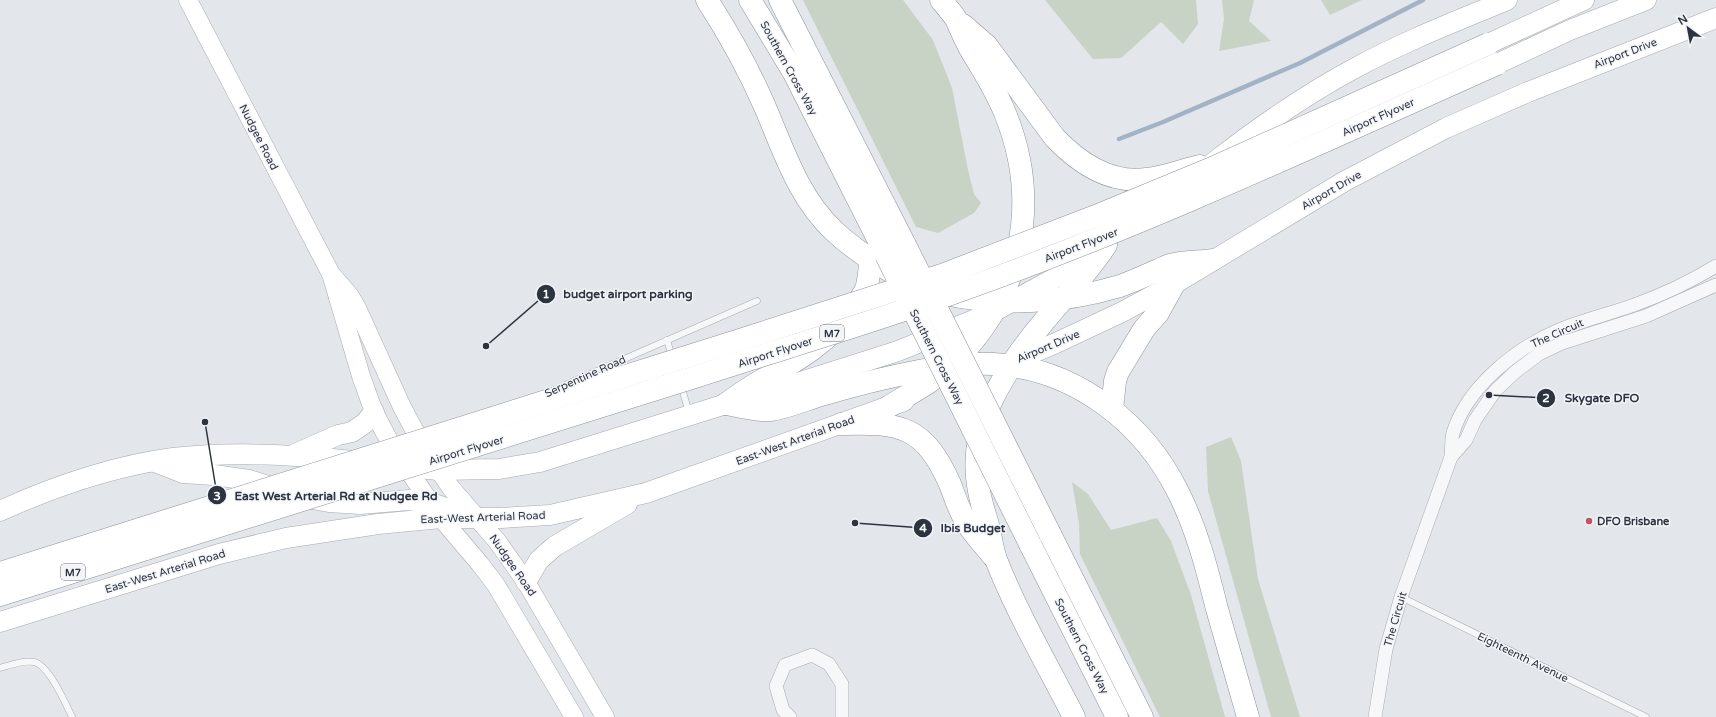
<svg xmlns="http://www.w3.org/2000/svg" width="1716" height="717" font-family="'Varela Round',sans-serif">
<style>
.green{fill:#c8d3c5}
.lines{fill:none;stroke-linecap:round;stroke-linejoin:round}
.stream{stroke:#a2b2c7;stroke-width:4.5}
.lane-casing{stroke:#a8adb4;stroke-width:7}
.street-casing{stroke:#a8adb4;stroke-width:14}
.secondary-casing{stroke:#a8adb4;stroke-width:19}
.primary-casing{stroke:#a4aab5;stroke-width:21}
.highway-casing{stroke:#8c93a0;stroke-width:23}
.lane{stroke:#f6f7f9;stroke-width:6}
.street{stroke:#f6f7f9;stroke-width:13}
.secondary{stroke:#fff;stroke-width:18}
.primary{stroke:#fff;stroke-width:20}
.highway{stroke:#fff;stroke-width:22}
.highway-bridge-casing{stroke:#8c93a0;stroke-width:23;stroke-linecap:butt}
.highway-bridge{stroke:#fff;stroke-width:22}
.poi-dot{fill:#c35461;stroke:#f3f5f8;stroke-width:1.5}
.labels{text-anchor:middle;stroke-width:3;stroke-linejoin:round;paint-order:stroke}
.shield{fill:#f3f5f8;stroke:#686d78;stroke-width:1}
.shield-label{font-size:10px;font-weight:bold;fill:#2c3341}
.street-label{font-size:11px;fill:#2c3341;stroke:#f3f5f8}
.poi-label{font-size:11px;font-weight:bold;fill:#2c3341;stroke:#f3f5f8;text-anchor:start}
.leader{fill:none;stroke:#2c3341;stroke-width:1.5}
.callout-dot{fill:#2c3341;stroke:#f3f5f8;stroke-width:1.5}
.mark-label{font-size:12px;text-anchor:middle;font-weight:bold;fill:#fff}
.callout-label{font-size:12px;text-anchor:middle;font-weight:bold;fill:#2c3341;stroke:#f3f5f8;stroke-width:3;stroke-linejoin:round;paint-order:stroke}
</style>
<rect width="100%" height="100%" fill="#e3e6ea"/>
<g class="green">
<path d="M803,0H903L933,40L952,88L968,170L974,194L981,203L974,213L938,233L916,227Z"/>
<path d="M1045,0H1196L1198,24L1183,44L1161,22L1121,58L1093,59Z"/>
<path d="M1222,0H1254L1249,21L1271,41L1219,51L1224,19Z"/>
<path d="M1321,0H1362L1330,15Z"/>
<path d="M1231,437L1241,461L1258,579L1300,717H1271L1208,491L1206,447Z"/>
<path d="M1072,482L1088,494L1111,530L1157,518L1171,541L1191,595L1225,717H1160L1080,554L1079,523Z"/>
</g>
<g class="lines">
<path class="stream" d="M1119,139L1163,122L1300,63L1423,0"/>
<g class="lane-casing">
<g id="lane">
<path d="M667,340L672,357"/>
<path d="M567,384L757,301"/>
<path d="M681,385L689,413"/>
<path d="M1401,597L1646,717"/>
<path d="M0,668C10,665 23,660 34,662C49,665 66,704 72,717"/>
</g>
</g>
<g class="street-casing">
<g id="street">
<path d="M1451,457L1466,440L1475,420L1495,391L1515,372L1539,354L1562,343L1646,316L1716,285"/>
<path d="M790,717L783,710L776,686L785,665L812,655L829,664L842,684V717"/>
<path d="M1375,717L1386,649L1401,597L1451,457C1452,450 1451,440 1453,433C1467,387 1516,348 1559,330C1583,320 1609,314 1634,305C1662,295 1690,282 1716,266"/>
</g>
</g>
<g class="secondary-casing">
<g id="secondary">
<path d="M188,0L331,274L350,296L357,308L402,407L425,450L451,488L497,541L526,582L605,717"/>
<path d="M332,277L361,376L374,412L385,433L395,451L441,518L480,564L496,585L574,717"/>
</g>
</g>
<g class="primary-casing">
<g id="primary">
<path d="M1488,44L1584,0"/>
<path d="M1497,64L1570,30L1646,0"/>
<path d="M1214,162C1259,127 1306,94 1357,67C1405,41 1457,21 1507,0"/>
<path d="M1009,363L1056,343L1122,312L1174,284L1345,181L1446,128L1528,92L1716,18"/>
<path d="M295,454L338,435L352,432L365,423L374,412"/>
<path d="M155,462L183,473L214,475L249,480L302,497L329,502L360,504L409,500L431,503L461,513"/>
<path d="M411,467L438,470L499,469L540,462L726,404L763,394L898,351L991,313L1064,273L1101,248"/>
<path d="M0,511C55,486 113,466 173,458C234,451 295,455 355,461"/>
<path d="M526,582L539,560L555,546L627,504"/>
<path d="M0,622L219,554L286,538L378,524L441,518H500L550,515L646,493L904,401"/>
</g>
</g>
<g class="highway-casing">
<g id="highway">
<path d="M707,0C729,34 749,70 765,107C784,151 798,197 834,231C855,251 880,266 905,279"/>
<path d="M750,0L794,73L886,255"/>
<path d="M780,0L905,245"/>
<path d="M963,25L987,46L1055,138C1079,163 1111,184 1147,179C1165,177 1182,170 1200,166"/>
<path d="M942,293C1000,307 1063,303 1120,286C1137,280 1153,272 1170,265C1183,261 1199,262 1212,260"/>
<path d="M726,404C738,406 760,412 771,410C789,407 807,399 825,394C855,385 888,377 919,371C947,365 976,362 1005,365C1080,373 1145,425 1178,492C1197,529 1207,569 1217,609C1227,645 1238,681 1248,717"/>
<path d="M726,404C737,396 748,388 759,382C795,362 833,340 856,305C860,299 865,293 867,286C869,277 870,268 870,259"/>
<path d="M888,407C909,394 933,382 951,365C1022,296 1042,204 1005,113C997,93 986,75 975,57C967,45 962,32 956,19C952,13 946,6 941,0"/>
<path d="M1112,409L1115,381L1118,372L1144,329L1158,313L1174,284"/>
<path d="M841,424C901,422 924,426 950,484C955,497 959,511 967,523C974,535 985,546 993,556"/>
<path d="M1050,534L1142,717"/>
<path d="M1030,544L1117,717"/>
<path d="M0,573L140,529"/>
<path d="M0,595L146,549"/>
<path d="M1074,717C1048,666 1018,615 997,562C991,548 991,532 986,518C977,490 973,464 980,435C985,408 1000,384 1014,361C1041,319 1079,286 1106,245"/>
</g>
</g>
<use href="#lane" class="lane"/>
<use href="#street" class="street"/>
<use href="#secondary" class="secondary"/>
<use href="#primary" class="primary"/>
<use href="#highway" class="highway"/>
<g class="highway-bridge-casing">
<g id="highway-bridge">
<path d="M905,245L1050,534"/>
<path d="M886,255L1030,544"/>
<path d="M140,529L740,340L942,275L1101,214L1210,169L1488,44"/>
<path d="M146,549C330,492 514,435 698,376C787,347 877,321 965,289C1147,224 1322,142 1497,64"/>
</g>
</g>
<use href="#highway-bridge" class="highway-bridge"/>
</g>
<circle class="poi-dot" cx="1589" cy="521" r="4"/>
<g class="labels">
<g class="shield">
<rect x="820" y="325" width="24" height="16" rx="3"/>
<rect x="61" y="564" width="24" height="16" rx="3"/>
</g>
<g class="shield-label">
<text x="832" y="337">M7</text>
<text x="73" y="576">M7</text>
</g>
<g class="street-label">
<text transform="translate(1625 53) rotate(-21)" y="4">Airport Drive</text>
<text transform="translate(789 68) rotate(61)" y="4">Southern Cross Way</text>
<text transform="translate(1378 117) rotate(-24)" y="4">Airport Flyover</text>
<text transform="translate(259 137) rotate(63)" y="4">Nudgee Road</text>
<text transform="translate(1331 190) rotate(-30)" y="4">Airport Drive</text>
<text transform="translate(1081 245) rotate(-21)" y="4">Airport Flyover</text>
<text transform="translate(1557 333) rotate(-24)" y="4">The Circuit</text>
<text transform="translate(1048 346) rotate(-23)" y="4">Airport Drive</text>
<text transform="translate(775 352) rotate(-18)" y="4">Airport Flyover</text>
<text transform="translate(937 357) rotate(63)" y="4">Southern Cross Way</text>
<text transform="translate(585 376) rotate(-24)" y="4">Serpentine Road</text>
<text transform="translate(795 440) rotate(-20)" y="4">East-West Arterial Road</text>
<text transform="translate(466 450) rotate(-17)" y="4">Airport Flyover</text>
<text transform="translate(483 517) rotate(-2)" y="4">East-West Arterial Road</text>
<text transform="translate(513 565) rotate(55)" y="4">Nudgee Road</text>
<text transform="translate(165 571) rotate(-17)" y="4">East-West Arterial Road</text>
<text transform="translate(1395 619) rotate(-74)" y="4">The Circuit</text>
<text transform="translate(1082 646) rotate(63)" y="4">Southern Cross Way</text>
<text transform="translate(1523 657) rotate(26)" y="4">Eighteenth Avenue</text>
</g>
<g class="poi-label">
<text x="1597" y="525">DFO Brisbane</text>
</g>
</g>
<path class="leader" d="M486 346L546 294M1489 395L1546 398M205 422L217 495M855 523L923 528"/>
<g class="callout-dot">
<circle cx="486" cy="346" r="4"/>
<circle cx="1489" cy="395" r="4"/>
<circle cx="205" cy="422" r="4"/>
<circle cx="855" cy="523" r="4"/>
<circle cx="546" cy="294" r="10"/>
<circle cx="1546" cy="398" r="10"/>
<circle cx="217" cy="495" r="10"/>
<circle cx="923" cy="528" r="10"/>
</g>
<g class="mark-label">
<text x="546" y="298">1</text>
<text x="1546" y="402">2</text>
<text x="217" y="500">3</text>
<text x="923" y="532">4</text>
</g>
<g class="callout-label">
<text x="628" y="298">budget airport parking</text>
<text x="1602" y="402">Skygate DFO</text>
<text x="336" y="500">East West Arterial Rd at Nudgee Rd</text>
<text x="973" y="532">Ibis Budget</text>
</g>
<g transform="translate(1688 28) rotate(328)" stroke="#f3f5f8" stroke-width="3" paint-order="stroke">
<path d="M0-3L7 15L0 10L-7 15Z" fill="#2c3341"/>
<text y="-6" font-size="11" font-weight="bold" text-anchor="middle" fill="#2c3341">N</text>
</g>
</svg>
